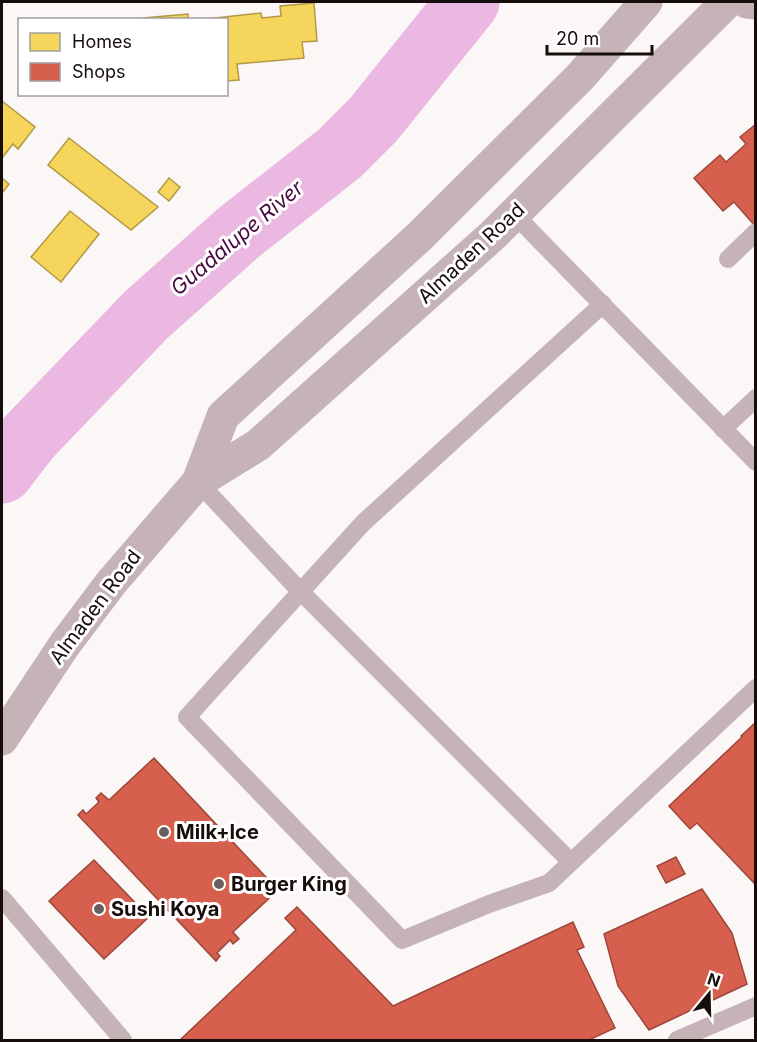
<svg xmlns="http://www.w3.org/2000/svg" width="757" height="1042" font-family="Inter,sans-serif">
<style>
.homes{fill:#f6d55c;stroke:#b39944;stroke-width:1.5}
.shops{fill:#d6604d;stroke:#9d473a;stroke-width:1.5}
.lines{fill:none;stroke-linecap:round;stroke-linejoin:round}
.river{stroke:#eab8e0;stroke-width:63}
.service{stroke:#c6b3b7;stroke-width:18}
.tertiary{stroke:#c6b3b7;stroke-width:33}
.secondary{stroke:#c5b1b5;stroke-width:33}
.poi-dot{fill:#67605e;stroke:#fff;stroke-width:2}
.labels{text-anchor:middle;stroke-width:6;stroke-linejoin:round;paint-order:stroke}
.street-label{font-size:20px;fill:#170e0c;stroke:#fff}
.poi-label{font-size:20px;font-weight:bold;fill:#170e0c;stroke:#fff;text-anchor:start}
.water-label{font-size:21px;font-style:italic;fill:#480a42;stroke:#fff}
</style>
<rect width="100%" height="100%" fill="#fbf7f6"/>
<g class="homes">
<path d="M314,3L317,41L302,42L304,58L237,64L239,80L226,81V20L206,19L261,13L262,18L281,16L280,6Z"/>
<path d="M188,14V20H143V18Z"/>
<path d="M2,101L35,127L18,149L13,144L2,158Z"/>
<path d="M69,138L158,207L131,230L48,165Z"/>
<path d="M2,178L9,184L2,193Z"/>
<path d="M169,178L180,187L169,201L158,192Z"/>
<path d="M70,211L99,234L61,282L31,257Z"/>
</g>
<g class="shops">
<path d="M756,124V227L734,202L723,211L694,178L720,155L726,162L746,144L740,137Z"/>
<path d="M756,722V885L697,823L690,829L669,806L742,737L741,736Z"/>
<path d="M154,758L278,890L233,932L239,939L233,944L230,940L217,953L220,956L216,961L78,815L83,810L86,814L99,802L96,798L101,793L109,800Z"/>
<path d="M676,857L685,874L666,883L657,866Z"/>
<path d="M94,860L149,917L104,959L49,901Z"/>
<path d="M702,889L732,933L747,984L649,1030L618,986L604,934Z"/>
<path d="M297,907L393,1006L573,922L584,947L577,950L615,1028L589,1040H180L296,930L285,918Z"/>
</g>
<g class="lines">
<path class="river" d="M2,472L29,437L146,315L238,233L340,153L373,120L468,2"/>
<g class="service">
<path d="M514,214L756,462"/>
<path d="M728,259L756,232"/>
<path d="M603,304L363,523L187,717L402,940L489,904L549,883L756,688"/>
<path d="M723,429L756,398"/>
<path d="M198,482L301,592L571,862"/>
<path d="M2,898L123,1040"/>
<path d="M677,1040L756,1006"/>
</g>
<g class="tertiary">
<path d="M198,482L223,416L419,237L580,77L646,2"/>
<path d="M2,739L65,644L111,583L198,482L258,445L493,235L727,2"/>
</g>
<path class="secondary" d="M747,2L756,3"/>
</g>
<g class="poi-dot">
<circle cx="164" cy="832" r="6"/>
<circle cx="219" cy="884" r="6"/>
<circle cx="99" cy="909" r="6"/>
</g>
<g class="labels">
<g class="street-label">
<text transform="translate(471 253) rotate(-43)" y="7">Almaden Road</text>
<text transform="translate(95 607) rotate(-53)" y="7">Almaden Road</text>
</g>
<g class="poi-label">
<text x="176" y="839">Milk+Ice</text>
<text x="231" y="891">Burger King</text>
<text x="111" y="916">Sushi Koya</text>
</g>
<g class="water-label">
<text transform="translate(237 238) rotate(-40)" y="7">Guadalupe River</text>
</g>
</g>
<rect width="757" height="1042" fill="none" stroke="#170e0c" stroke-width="6"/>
<rect x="18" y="18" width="210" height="78" fill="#ffffff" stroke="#a29f9e" stroke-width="1.5"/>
<rect x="30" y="33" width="30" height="18" fill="#f6d55c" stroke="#a29f9e" stroke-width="1.5"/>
<text x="72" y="48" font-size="18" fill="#170e0c">Homes</text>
<rect x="30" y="63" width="30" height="18" fill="#d6604d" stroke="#a29f9e" stroke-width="1.5"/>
<text x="72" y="78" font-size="18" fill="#170e0c">Shops</text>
<g transform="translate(709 994) rotate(19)" stroke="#ffffff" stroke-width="4.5" paint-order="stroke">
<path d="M0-4.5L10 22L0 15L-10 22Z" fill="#170e0c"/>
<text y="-9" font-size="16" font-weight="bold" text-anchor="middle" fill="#170e0c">N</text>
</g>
<path d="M547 45v9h105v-9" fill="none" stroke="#170e0c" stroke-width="3"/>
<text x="556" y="45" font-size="18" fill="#170e0c" stroke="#ffffff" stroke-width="4.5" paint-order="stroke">20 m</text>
</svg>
